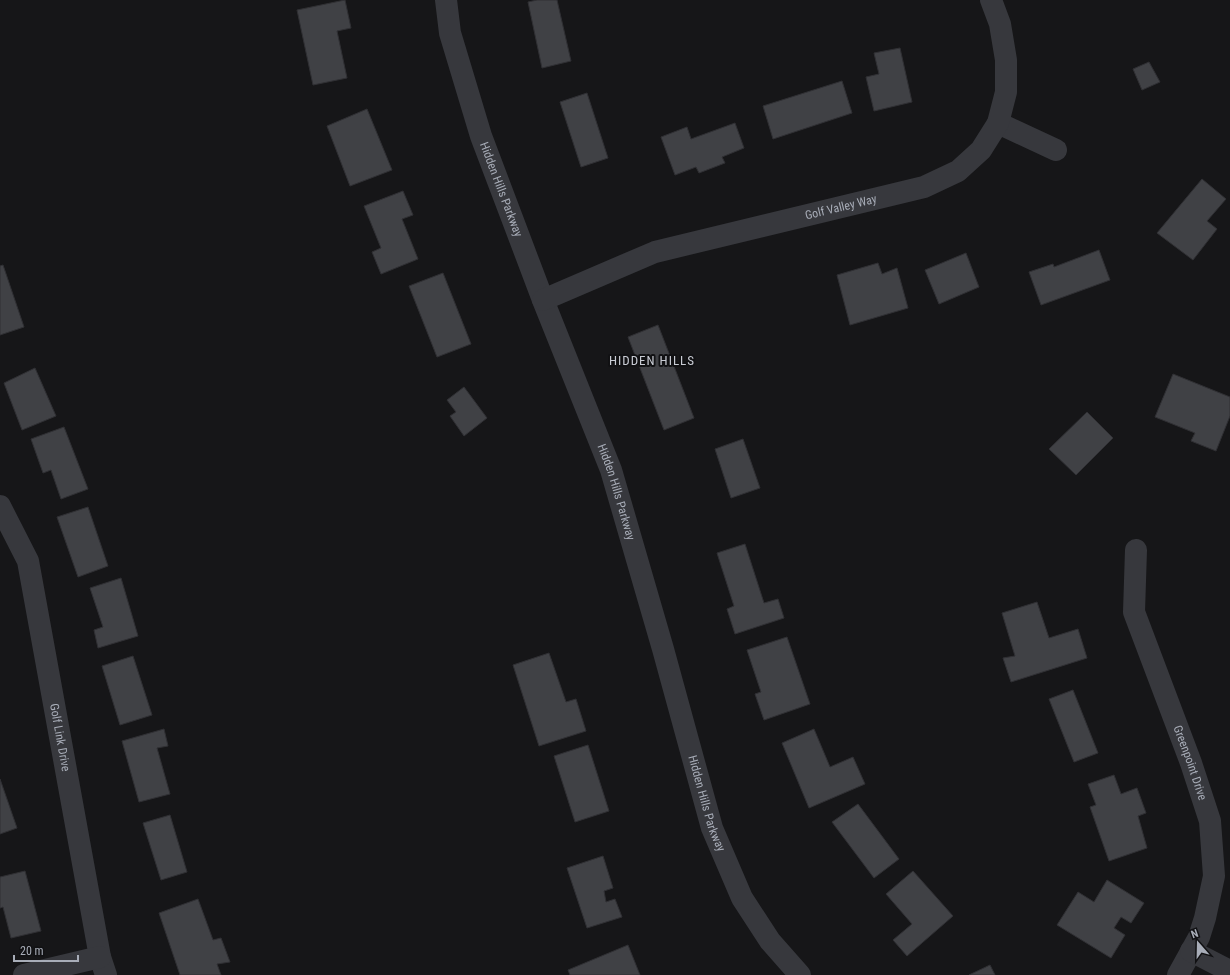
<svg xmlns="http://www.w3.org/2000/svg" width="1230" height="975" font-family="'Roboto Condensed',sans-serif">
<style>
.building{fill:#404145;stroke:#303034}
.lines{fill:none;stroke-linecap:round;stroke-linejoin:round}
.minor{stroke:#37383d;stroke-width:22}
.labels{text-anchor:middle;stroke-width:4;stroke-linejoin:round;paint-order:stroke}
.street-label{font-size:12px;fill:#a8adb8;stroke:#111113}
.neighbourhood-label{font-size:13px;letter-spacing:1px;fill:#c9ccd4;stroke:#111113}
</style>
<rect width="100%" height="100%" fill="#161618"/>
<g class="building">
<path d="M345,0L351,28L337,31L347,78L313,85L297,10Z"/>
<path d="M537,0H557L571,61L542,68L528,2Z"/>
<path d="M900,48L912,102L874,111L866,77L879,74L874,53Z"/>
<path d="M1149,62L1160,82L1142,90L1133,69Z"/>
<path d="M842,81L852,113L773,139L763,106Z"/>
<path d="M587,93L608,158L581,167L560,102Z"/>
<path d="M367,109L392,170L350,186L327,126Z"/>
<path d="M735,123L744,148L722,157L725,163L699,173L696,167L675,175L661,137L687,127L691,139Z"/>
<path d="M1202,179L1226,199L1207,221L1217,229L1193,260L1157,233Z"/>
<path d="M403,191L413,215L402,219L418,259L381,274L372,252L381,248L364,206Z"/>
<path d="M1099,250L1110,280L1041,305L1029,272L1053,264L1054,267Z"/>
<path d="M966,253L979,287L939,304L925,270Z"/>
<path d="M878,263L882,274L897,268L908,308L850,325L837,275Z"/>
<path d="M3,265L24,327L0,335V266Z"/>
<path d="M443,273L471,344L437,357L409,286Z"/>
<path d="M658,325L694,418L664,430L628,337Z"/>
<path d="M35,368L56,416L22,430L4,383Z"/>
<path d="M1173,374L1230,397V416L1216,451L1191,441L1195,433L1155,417Z"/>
<path d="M464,387L487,418L464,436L450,416L456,412L447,400Z"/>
<path d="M1087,412L1113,438L1076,475L1049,449Z"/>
<path d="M64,427L88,489L61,499L51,470L43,473L31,439Z"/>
<path d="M743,439L760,488L731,498L715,449Z"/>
<path d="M88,507L108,566L78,577L57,517Z"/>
<path d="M745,544L764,603L778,599L784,618L735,634L727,609L734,606L717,553Z"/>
<path d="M121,578L138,636L98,648L94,630L103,627L90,588Z"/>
<path d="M1037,602L1049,638L1078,629L1087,658L1011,682L1003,658L1015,656L1002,613Z"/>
<path d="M787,637L810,704L764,720L755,694L761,692L747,650Z"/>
<path d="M549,653L566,702L576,699L586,731L539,746L513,665Z"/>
<path d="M133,656L152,715L120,725L102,666Z"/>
<path d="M1073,690L1098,753L1074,762L1049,699Z"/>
<path d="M164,729L168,746L157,748L170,794L139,802L122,741Z"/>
<path d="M814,729L830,767L853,757L865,784L809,808L782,743Z"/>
<path d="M588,745L609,811L575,822L554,756Z"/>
<path d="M1114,775L1121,794L1137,788L1146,813L1138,816L1147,848L1109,861L1090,807L1096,805L1088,784Z"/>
<path d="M0,779L17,828L0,834Z"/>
<path d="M858,804L899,859L874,878L832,822Z"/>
<path d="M170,815L187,872L161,880L143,823Z"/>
<path d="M603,856L613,888L604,891L606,902L615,899L622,917L587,928L567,868Z"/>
<path d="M25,871L41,931L11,938L3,907L0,908V877Z"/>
<path d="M913,871L953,916L907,956L893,940L912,924L886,894Z"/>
<path d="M1107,880L1144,903L1131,923L1121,917L1114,928L1125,935L1111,958L1057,925L1078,892L1094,902Z"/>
<path d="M198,899L213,940L221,938L230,962L217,964L221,975H180L159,913Z"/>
<path d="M628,945L640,975H570L568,970Z"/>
<path d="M990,965L995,975H969Z"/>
</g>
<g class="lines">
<g class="minor">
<path id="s1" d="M446,0L450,33L481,136L543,300L611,470L663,649L712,828L742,898L770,941L800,975"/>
<path d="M998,123L1056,150"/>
<path id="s2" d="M543,300L655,252L924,187L958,171L981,150L998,123L1006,92V60L1000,24L991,0"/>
<path id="s3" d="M0,506L28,561L100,957L106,975"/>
<path id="s4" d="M1136,550L1134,612L1191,763L1210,821L1214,876L1205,918L1199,937L1178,975"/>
<path d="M1191,951L1230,971"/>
<path d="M24,975L100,957"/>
</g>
</g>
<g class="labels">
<g class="street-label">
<text dy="4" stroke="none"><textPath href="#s1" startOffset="198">Hidden Hills Parkway</textPath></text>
<text dy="4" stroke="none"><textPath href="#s2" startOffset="313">Golf Valley Way</textPath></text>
<text dy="4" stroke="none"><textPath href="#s1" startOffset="522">Hidden Hills Parkway</textPath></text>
<text dy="4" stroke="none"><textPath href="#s3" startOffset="241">Golf Link Drive</textPath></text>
<text dy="4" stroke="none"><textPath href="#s4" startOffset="223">Greenpoint Drive</textPath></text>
<text dy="4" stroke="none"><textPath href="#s1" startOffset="846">Hidden Hills Parkway</textPath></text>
</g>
<g class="neighbourhood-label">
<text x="652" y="365">HIDDEN HILLS</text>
</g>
</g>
<g transform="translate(1198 943) rotate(340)" stroke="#111113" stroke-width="3" paint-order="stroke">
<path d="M0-3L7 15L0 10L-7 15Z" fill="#a8adb8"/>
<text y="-6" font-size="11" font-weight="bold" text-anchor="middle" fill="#a8adb8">N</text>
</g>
<path d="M14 955v6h64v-6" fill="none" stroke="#a8adb8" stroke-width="2"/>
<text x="20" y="955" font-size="12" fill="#a8adb8" stroke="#111113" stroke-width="3" paint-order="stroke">20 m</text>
</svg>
